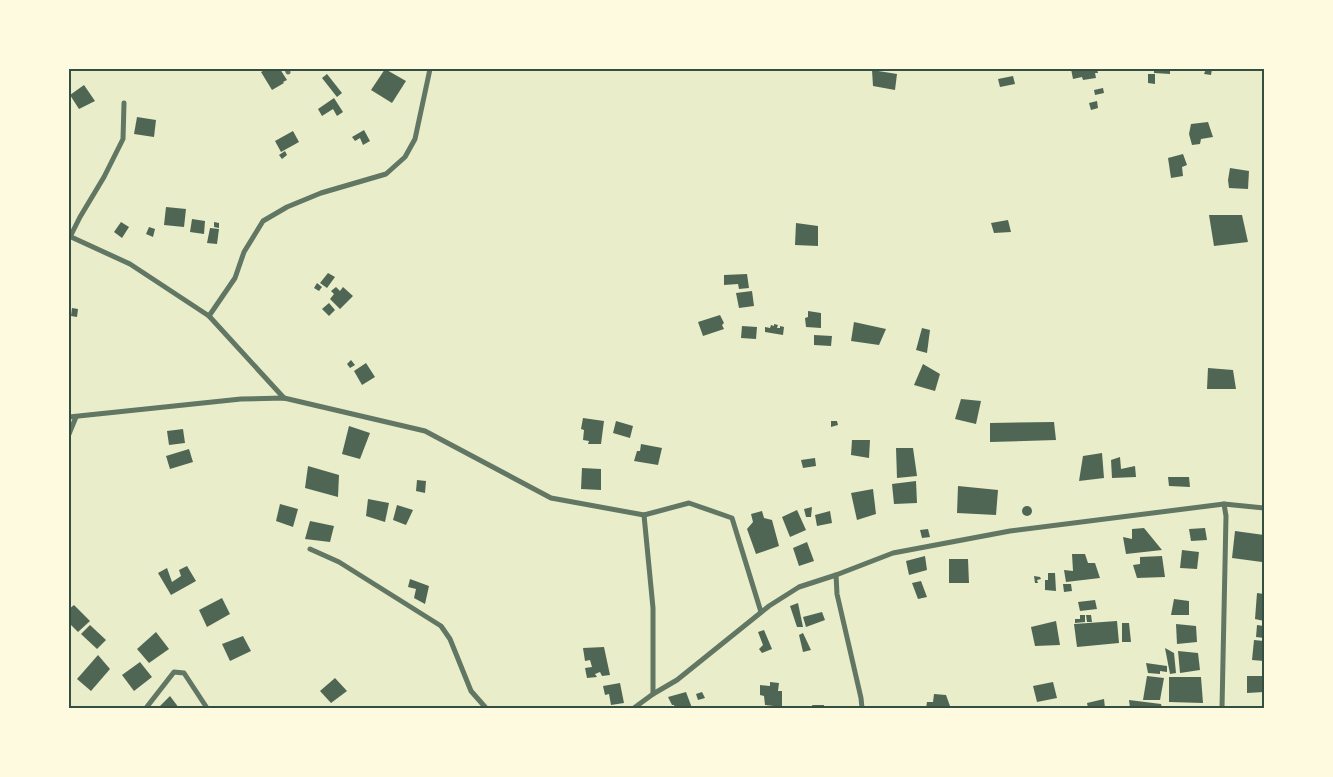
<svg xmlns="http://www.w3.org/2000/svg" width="1333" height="777" font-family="Raleway,sans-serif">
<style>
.building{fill:#4f6655}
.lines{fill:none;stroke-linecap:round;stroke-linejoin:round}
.minor{stroke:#617663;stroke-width:5}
.neatline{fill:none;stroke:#344e41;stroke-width:2}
</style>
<rect width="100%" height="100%" fill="#e9edc9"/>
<g class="building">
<path d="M266,69H280L287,80L283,82L284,83L272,90L261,72Z"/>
<path d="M385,69L406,81L392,103L371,90Z"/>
<path d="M1071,69H1097L1098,73H1095L1096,78L1083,80L1082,77L1073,79Z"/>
<path d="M1154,69H1170V74L1154,73Z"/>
<path d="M1206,69H1212L1211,75L1204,74Z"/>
<path d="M872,70L897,74L895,90L873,86Z"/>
<path d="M327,74L342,93L337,97L322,78Z"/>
<path d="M1148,74H1155V84L1148,83Z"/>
<path d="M1013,76L1015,84L1000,87L998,79Z"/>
<path d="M84,85L95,101L79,109L70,95Z"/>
<path d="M1103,88L1104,93L1095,95L1094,90Z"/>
<path d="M334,98L343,112L337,116L333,109L322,116L318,109Z"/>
<path d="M1097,101L1098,108L1091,110L1089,103Z"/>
<path d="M137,117L156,120L154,137L134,134Z"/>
<path d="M1208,122L1213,137L1201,139L1200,144L1192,145L1189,134L1191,124Z"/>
<path d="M364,130L370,141L363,145L360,138L355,141L352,137Z"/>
<path d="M293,131L299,142L281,152L275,141Z"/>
<path d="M285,151L287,155L282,159L279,155Z"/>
<path d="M1183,154L1187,165L1182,167L1183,176L1171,178L1168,158Z"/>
<path d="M1230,168L1249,171L1248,189L1229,188L1228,180Z"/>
<path d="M166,207L186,209L184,227L164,225Z"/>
<path d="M1209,215H1242L1248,242L1214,246Z"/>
<path d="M192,219L205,221L204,234L190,232Z"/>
<path d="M1008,220L1011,232L994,233L991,223Z"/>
<path d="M121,222L129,227L122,238L114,232Z"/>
<path d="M214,222L219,223V228L214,227Z"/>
<path d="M796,223L818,226V246L795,245Z"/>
<path d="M149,227L155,229L153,237L146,234Z"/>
<path d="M210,228L219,229L217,244L207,243Z"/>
<path d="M328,273L335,277L327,288L320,283Z"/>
<path d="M747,274L749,288L739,289L738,284L724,285V275Z"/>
<path d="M317,283L322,287L319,291L314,288Z"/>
<path d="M336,287L340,291L343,287L353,296L340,309L330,299L334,294L331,291Z"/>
<path d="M752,291L754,306L739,308L736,293Z"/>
<path d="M329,303L335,310L329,316L322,309Z"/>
<path d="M72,308L78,309L77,317L71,316Z"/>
<path d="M808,311L821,313V328L806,327L805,318L808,317Z"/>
<path d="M720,315L724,323L722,325L724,329L703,336L698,322Z"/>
<path d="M854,322L886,329L879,345L851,341Z"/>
<path d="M774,324L778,325L777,328H780V326L784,327L783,335L765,332V327L770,328L771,325L774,326Z"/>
<path d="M742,326L757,327L756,339L741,338Z"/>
<path d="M922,328L930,330L927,353L916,350Z"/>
<path d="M814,335L832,336L831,346L814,345Z"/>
<path d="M351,360L355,365L350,368L347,364Z"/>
<path d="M366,363L375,377L362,385L354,371Z"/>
<path d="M923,364L940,374L935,391L914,385Z"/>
<path d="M1208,368L1233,370L1236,389H1207Z"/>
<path d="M961,399L981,401L976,424L955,419Z"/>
<path d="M583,418L604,421L601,444H588L589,441L583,440L584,430L581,429Z"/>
<path d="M616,421L633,426L630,438L613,433Z"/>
<path d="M831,421H837L838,425L831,427Z"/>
<path d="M1054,422L1056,440L990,442V423Z"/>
<path d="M349,426L370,433L360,459L342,454Z"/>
<path d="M183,429L185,443L169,445L167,431Z"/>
<path d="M852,440H870L869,458L851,455Z"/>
<path d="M641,444L662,448L658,465L634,461L637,451H640Z"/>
<path d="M896,448H913L917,476L897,478Z"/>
<path d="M189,449L193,462L170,469L166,456Z"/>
<path d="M1102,453L1104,478L1079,481L1083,456Z"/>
<path d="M1120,457L1121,469L1135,466L1136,477L1112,478L1111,460Z"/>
<path d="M815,458L816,466L803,468L801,460Z"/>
<path d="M308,466L339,475L338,497L305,488Z"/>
<path d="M582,468L601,469V490L581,489Z"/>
<path d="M1168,477H1189L1190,487L1169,486Z"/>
<path d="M417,480L426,481L425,493L416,491Z"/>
<path d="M916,481L917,503L894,504L892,484Z"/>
<path d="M958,486L998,490L996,515L957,513Z"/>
<path d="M873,489L876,514L857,520L851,493Z"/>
<path d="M368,499L389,503L385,522L366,516Z"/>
<path d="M280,504L298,509L293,527L276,521Z"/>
<path d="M397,505L413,510L406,525L393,520Z"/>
<circle cx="1027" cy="511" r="5"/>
<path d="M812,507L811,517H806L804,509Z"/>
<path d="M797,510L806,530L790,537L782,517Z"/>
<path d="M762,511L764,518L772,520L779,546L756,554L747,529L753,522L751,514Z"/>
<path d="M830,511L832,523L817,526L815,515Z"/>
<path d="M310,521L334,526L330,542L305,539Z"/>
<path d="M1144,528L1162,550L1126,554L1123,537L1132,539V529Z"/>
<path d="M1205,528L1207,540L1191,541L1189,529Z"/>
<path d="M928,529L930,537L922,538L920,530Z"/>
<path d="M1235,531L1264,535L1262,562L1232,558Z"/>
<path d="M807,542L814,561L799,566L793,548Z"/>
<path d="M1182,550L1199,552L1197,569L1180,568Z"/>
<path d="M1072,554H1085L1088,563H1095L1100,578L1066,582L1064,570L1073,571Z"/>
<path d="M925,556L927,570L909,575L906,561Z"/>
<path d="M1162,556L1165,577L1137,578L1133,565L1140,564V557Z"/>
<path d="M949,559H968L969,583H949Z"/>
<path d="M187,566L196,581L171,595L158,573L167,568L172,582L181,576L179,570Z"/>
<path d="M1048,573H1055L1056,591L1045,590V580H1048Z"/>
<path d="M1034,576L1040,577L1041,579L1037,580L1038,583H1035Z"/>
<path d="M410,579L429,586L425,604L414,598L416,589L408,587Z"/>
<path d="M921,581L927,597L918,599L912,583Z"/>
<path d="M1063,584H1071L1072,591L1064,592Z"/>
<path d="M1257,593L1264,594V621L1255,619Z"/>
<path d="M222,598L230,614L207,627L199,610Z"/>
<path d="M1174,599L1189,601V615H1171Z"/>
<path d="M1095,600L1097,609L1080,611L1078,602Z"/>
<path d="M798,603L803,627H797L790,606Z"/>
<path d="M74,605L90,621L78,632L69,623V609Z"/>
<path d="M822,612L825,620L806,627L803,617Z"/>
<path d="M1080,615H1085V622L1075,623V619H1080Z"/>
<path d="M1086,615H1091L1092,622H1087Z"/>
<path d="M1056,621L1060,645L1035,646L1031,627Z"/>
<path d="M1117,621L1119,643L1077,647L1074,624Z"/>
<path d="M1122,623H1129L1131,642H1122Z"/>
<path d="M1176,624L1196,626L1197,642L1177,644Z"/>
<path d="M90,625L106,640L97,649L81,634Z"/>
<path d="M1257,625L1264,626V638L1256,637Z"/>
<path d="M764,630L772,649L762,653L759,649L763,645L758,632Z"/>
<path d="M156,632L169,649L149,663L137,649Z"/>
<path d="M803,633L811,650L803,652L799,635Z"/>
<path d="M243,636L251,651L230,661L222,644Z"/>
<path d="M1254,640L1264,641V661L1252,660Z"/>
<path d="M604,647L610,675L602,676L600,672L595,674L597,677L587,678L585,668L592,667L590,660L585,661L583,648Z"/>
<path d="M1165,648L1174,653L1176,673L1170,674Z"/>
<path d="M1178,651L1198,653L1200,670L1180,673Z"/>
<path d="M98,655L110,669L91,691L77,679Z"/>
<path d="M140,662L152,677L134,691L122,675Z"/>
<path d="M1146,663L1167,666V672L1160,671V674L1148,673Z"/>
<path d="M1147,676L1164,678L1160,700H1143Z"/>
<path d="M1247,676H1264V692L1247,693Z"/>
<path d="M1169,677H1201L1203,703L1169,702Z"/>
<path d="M335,678L347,691L331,703L320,691Z"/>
<path d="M770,682L779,683L778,691H782V707L765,705L764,696L760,695V685L770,686Z"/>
<path d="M1053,682L1057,698L1037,702L1033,686Z"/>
<path d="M620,683L624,703L611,705L609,694L605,695L603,686Z"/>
<path d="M686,692L692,708H675L674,705H672L668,697Z"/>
<path d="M702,692L705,698L698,700L696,694Z"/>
<path d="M934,694L946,695L950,706L949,708H926L927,702H933Z"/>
<path d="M170,696L179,708H158Z"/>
<path d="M1104,699L1105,708H1088L1087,703Z"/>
<path d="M1129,700L1161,704L1162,708H1130Z"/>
<path d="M812,705H824V708H813Z"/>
</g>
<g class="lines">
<g class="minor">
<path d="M287,69L288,72"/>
<path d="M69,236L130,264L209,316L284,398"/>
<path d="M70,237L80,217L104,177L123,139L124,103"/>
<path d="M209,316L235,278L244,252L263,221L287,207L321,193L386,174L405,157L415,139L430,69"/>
<path d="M69,417L241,399L284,398L425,431L551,498L644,515L689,503L732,518L761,612"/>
<path d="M69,434L76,417"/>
<path d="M644,515L653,608V694"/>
<path d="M310,549L339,562L441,626L450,639L471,691L486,708"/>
<path d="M836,575L837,594L861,698L862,708"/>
<path d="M146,708L174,672L184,673L207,708"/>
<path d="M634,708L653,694L677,680L769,606L799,587L836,575L893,553L1010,531L1224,504L1264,508"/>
<path d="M1222,708L1226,516L1224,504"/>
</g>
</g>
<rect width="1333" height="777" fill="none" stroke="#fefae0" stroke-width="140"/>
<rect x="70" y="70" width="1193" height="637" class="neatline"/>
</svg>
